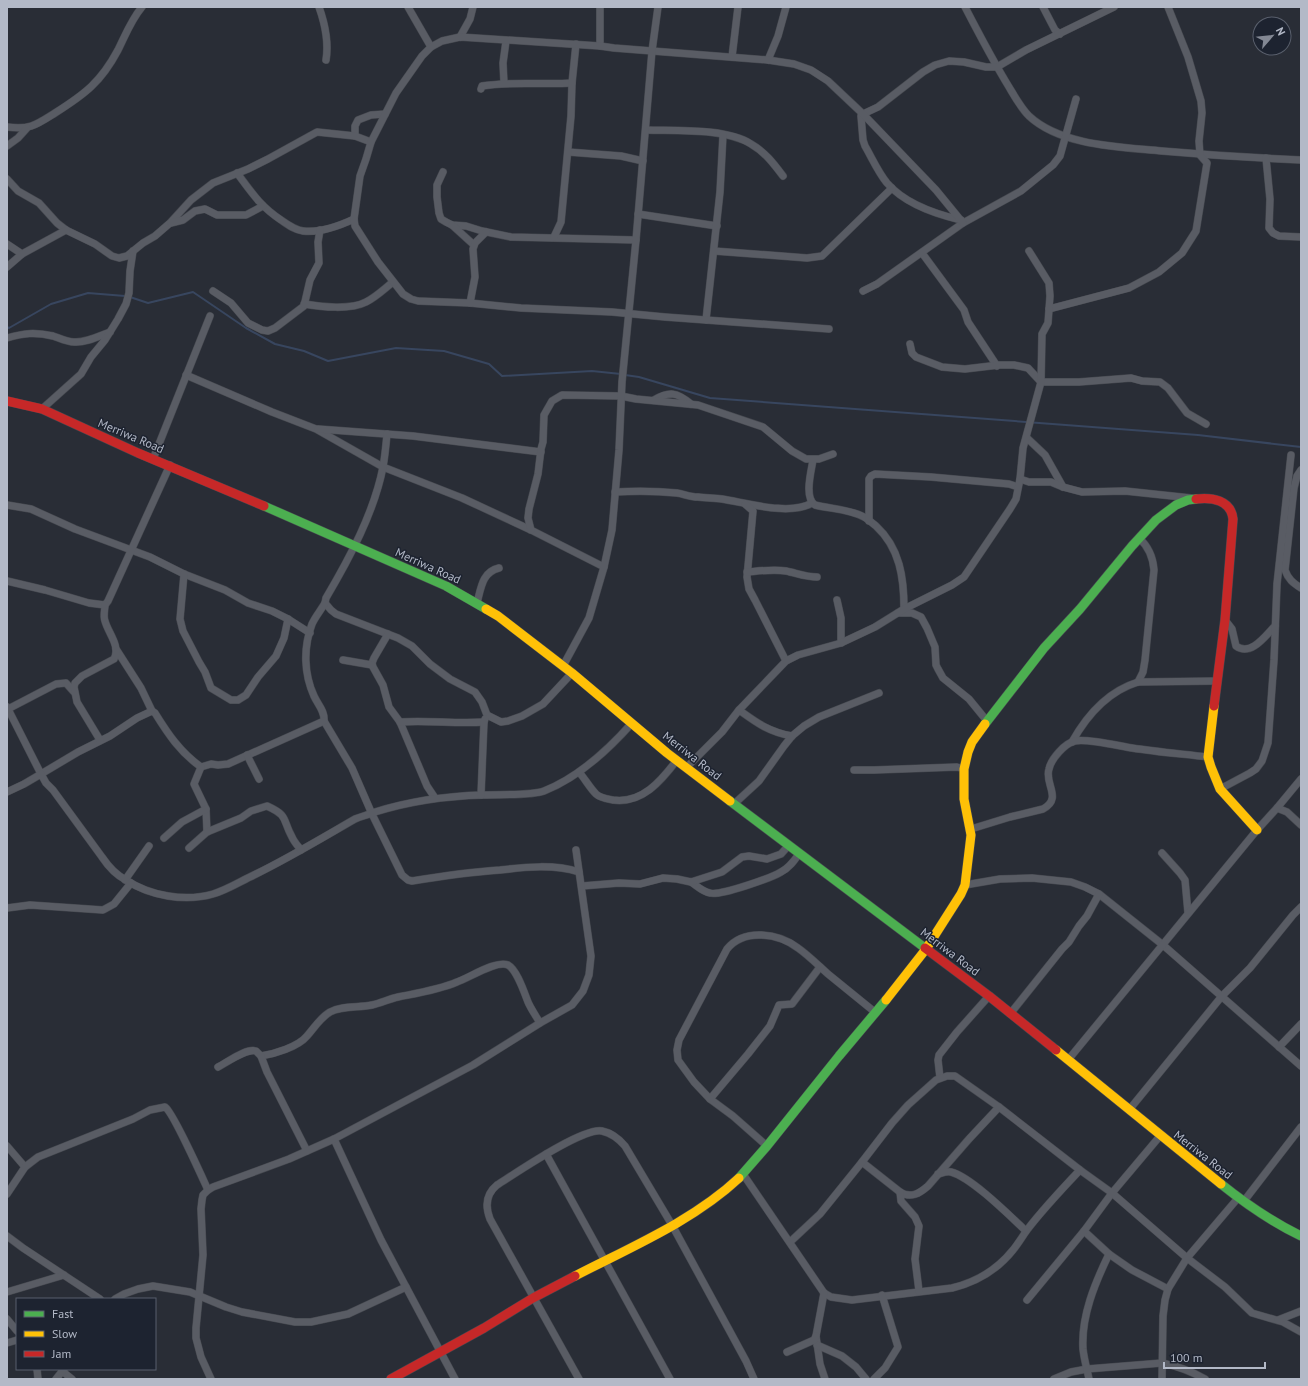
<svg xmlns="http://www.w3.org/2000/svg" width="1308" height="1386" font-family="'PT Sans',sans-serif">
<style>
.lines{fill:none;stroke-linecap:round;stroke-linejoin:round}
.stream{stroke:#38465f;stroke-width:2}
.street-casing{stroke:#45484f;stroke-width:8}
.fast-casing{stroke:#45484f;stroke-width:10}
.slow-casing{stroke:#45484f;stroke-width:10}
.jam-casing{stroke:#45484f;stroke-width:10}
.street{stroke:#595c64;stroke-width:7}
.fast{stroke:#4caf50;stroke-width:9}
.slow{stroke:#ffc107;stroke-width:9}
.jam{stroke:#c62828;stroke-width:9}
.labels{text-anchor:middle;stroke-width:3;stroke-linejoin:round;paint-order:stroke}
.street-label{font-size:12px;fill:#b3b9c7;stroke:#1d2330}
</style>
<rect width="100%" height="100%" fill="#292d36"/>
<g class="lines">
<g class="stream">
<path d="M130,297L148,303L193,292L246,328L275,344L304,351L328,361L396,348L444,351L489,364L502,376L592,371L621,374"/>
<path d="M7,327L9,328L51,304L88,293L125,296"/>
<path d="M625,375L639,377L710,398L1198,435L1301,447"/>
</g>
<g class="street-casing">
<g id="street">
<path d="M319,7C325,24 329,42 326,60"/>
<path d="M408,7L431,47"/>
<path d="M965,7C979,34 993,61 1009,87C1015,97 1021,108 1029,116C1061,146 1121,147 1162,151C1208,155 1255,158 1301,160"/>
<path d="M1043,7L1055,30L1060,34"/>
<path d="M460,37L470,19L473,7"/>
<path d="M600,46V7"/>
<path d="M732,57L738,7"/>
<path d="M768,60L778,36L786,7"/>
<path d="M504,83L503,63L506,41"/>
<path d="M481,89L482,86C511,81 542,85 572,83"/>
<path d="M863,114L878,107L923,72L935,65L949,61L964,62L986,67H997L1026,50L1114,7"/>
<path d="M861,116L863,140L865,146C872,158 878,172 887,183C905,204 935,214 961,220"/>
<path d="M7,127C30,130 36,125 55,113C85,94 101,82 118,50C125,36 131,20 142,7"/>
<path d="M646,130C676,131 726,128 751,144C765,152 774,164 783,176"/>
<path d="M355,136V126L358,120L371,115L385,114"/>
<path d="M7,146L18,138L27,128"/>
<path d="M568,152L621,156L643,161"/>
<path d="M1266,158L1270,199L1269,228L1273,233L1279,236L1301,237"/>
<path d="M443,172L437,185V197L439,213L441,219L446,222L452,225L466,226L482,231L511,237L636,240"/>
<path d="M237,173C252,193 260,206 281,220C288,225 295,230 303,231C320,233 339,226 354,219"/>
<path d="M7,179L18,191L39,203L57,223L66,230L95,244L112,256L119,258L127,256L143,243L155,236L170,223L191,200L213,183L248,169L268,159L317,132L355,136L371,142"/>
<path d="M638,214L717,226"/>
<path d="M171,223L183,220L195,211L205,209L217,215H246L263,206"/>
<path d="M452,225L474,245"/>
<path d="M554,237L561,222L571,116L572,83L576,44"/>
<path d="M7,244L22,254"/>
<path d="M714,251L807,258L822,256L892,188"/>
<path d="M922,253L964,310L968,322L997,366"/>
<path d="M7,267L22,254L66,230"/>
<path d="M213,291L231,303L248,323L262,330L268,331L275,328L304,306L310,280L319,263L318,242L320,230"/>
<path d="M863,291L877,284L963,223L1021,191L1053,165L1060,156L1076,99"/>
<path d="M470,303L475,277L473,249L475,243L486,232"/>
<path d="M304,304C321,307 351,310 366,302C376,297 384,289 393,282"/>
<path d="M1049,309L1129,288L1159,272L1182,253L1196,231L1207,163L1200,155L1199,141L1202,113L1201,101L1188,57L1168,7"/>
<path d="M706,320L720,192L723,135"/>
<path d="M829,329L665,317L612,312L521,308L470,303L418,301L411,299L403,294L378,262L355,226L354,219L360,176L366,159L371,142L396,93L422,56L431,47L442,41L460,37L600,46L614,48L768,60L794,64L811,70L828,81L863,114L936,190L963,223"/>
<path d="M7,338C24,333 35,332 53,336C59,338 67,342 74,342C86,343 99,336 110,332"/>
<path d="M910,344L912,353L916,357L942,367L965,369L999,365H1014L1028,368L1041,382H1079L1131,378L1142,381L1160,382L1168,388L1187,413L1206,424"/>
<path d="M186,375L272,412L316,429L383,467L462,498L531,530L604,567"/>
<path d="M654,400C669,391 677,392 691,404"/>
<path d="M42,409L81,374L91,357L105,340L118,319L126,304L129,293L130,271L133,251"/>
<path d="M318,429L413,436L541,452"/>
<path d="M387,434C386,445 385,456 383,467C374,513 349,559 326,598L325,603L331,610L336,614L398,638L412,646L430,664L450,679L475,692L482,702L487,715L501,722L508,721L522,716L543,704L572,673"/>
<path d="M1027,438L1045,455L1063,487"/>
<path d="M153,459L210,316"/>
<path d="M813,460C811,472 804,498 815,505C831,509 849,509 864,517C868,519 872,523 876,526C900,548 904,578 904,609"/>
<path d="M1301,470L1297,476L1294,488L1285,570C1288,579 1293,583 1301,588"/>
<path d="M1020,479L1029,482H1051L1063,487L1082,492L1125,491L1191,498"/>
<path d="M615,492C636,491 656,491 677,493C684,494 690,497 698,497C706,498 714,498 722,499C747,503 790,516 812,503"/>
<path d="M745,504L753,511L747,577L749,589L755,600L786,661"/>
<path d="M7,505L31,509L75,529L150,557L184,574L225,590L248,603L272,611L288,619L310,633"/>
<path d="M869,521V479L871,476L875,474L931,477L1009,484L1018,487"/>
<path d="M531,530L528,518L529,509L538,474L541,449L543,442L544,415L552,401L562,395L621,396L636,399L698,405L763,427L792,451L806,459H819L833,454"/>
<path d="M747,572C759,571 773,569 786,571C796,573 806,577 817,577"/>
<path d="M184,574L180,619L183,631L199,662L205,672L211,688L231,700H238L246,695L258,677L276,656L284,638L288,619"/>
<path d="M7,581L45,590L89,603L105,605L108,601L170,465"/>
<path d="M837,600L841,618V643"/>
<path d="M325,603C321,610 315,617 312,624C303,648 304,674 314,696C318,705 325,711 324,721L352,768L372,814L402,875L408,880L412,881C442,876 471,872 500,870C526,867 554,864 579,872"/>
<path d="M477,603C481,588 482,572 499,568"/>
<path d="M898,613H912L921,617L927,628L935,647L936,665L938,669L943,678L969,699L987,721"/>
<path d="M1225,620L1232,629L1236,646C1251,657 1266,635 1275,626"/>
<path d="M388,634L374,658L372,663L373,667L383,685L389,707L400,722L427,786L435,798"/>
<path d="M116,649L141,688L152,711"/>
<path d="M343,660L372,665"/>
<path d="M563,666L589,618L604,567L612,530L619,450L622,382L636,240L652,51L658,7"/>
<path d="M1138,682L1143,672L1145,660L1154,570C1153,557 1149,547 1139,538"/>
<path d="M7,707L41,774L78,752L110,736L137,718L152,711L155,713C168,734 180,752 201,767L211,764L218,765L228,764L324,721"/>
<path d="M8,709L56,684L66,683L74,692"/>
<path d="M739,710C757,723 769,732 792,736"/>
<path d="M400,722C428,720 456,724 484,722"/>
<path d="M100,740L77,702L74,687L75,683L82,676L114,659C121,646 108,633 105,621C103,616 105,609 105,605"/>
<path d="M1072,742C1087,715 1109,691 1138,682L1217,681"/>
<path d="M247,755L259,779"/>
<path d="M201,767L194,784L206,809L207,832"/>
<path d="M687,767L722,732L739,710L786,661L798,655L841,643L875,627L904,609L952,585L964,577L1010,509L1016,499L1020,479L1023,448L1041,382L1042,334L1048,323L1050,296L1049,283L1029,251"/>
<path d="M854,770H874L957,767L964,769"/>
<path d="M579,772C585,779 590,788 596,794C600,798 608,799 613,800C642,804 661,781 677,760"/>
<path d="M1220,789L1250,773L1256,769L1262,761L1268,743L1274,660L1277,584L1291,455"/>
<path d="M7,792L24,784L41,774L46,783L53,790L102,857C108,866 116,875 126,880C150,896 185,902 213,894C227,890 241,881 254,875C289,858 322,838 355,819C362,816 368,815 375,812C410,801 446,796 483,795C498,794 531,796 544,791C577,778 609,749 632,723"/>
<path d="M481,795L484,722L485,719"/>
<path d="M734,804L759,781L784,746L792,736L804,726L819,717L879,693"/>
<path d="M1277,808L1287,812L1301,825"/>
<path d="M971,829L1010,817L1043,809C1063,798 1044,784 1049,769C1051,759 1065,743 1075,741C1086,738 1119,746 1132,748C1157,752 1183,754 1208,757"/>
<path d="M164,838L182,822L206,809"/>
<path d="M189,848L207,832L241,818L251,811L267,806C289,816 282,819 292,837C294,842 298,846 301,850"/>
<path d="M1162,853L1180,873L1185,880L1188,913"/>
<path d="M125,880L149,846"/>
<path d="M691,882C697,886 703,892 710,893C720,896 771,878 781,872C789,868 794,861 799,854"/>
<path d="M965,885L1000,879L1032,878L1071,882L1085,887L1099,894L1163,945L1301,1066"/>
<path d="M582,886L619,883L640,884L663,878L677,879L691,882L722,872L742,857L749,856L767,859L781,854L788,846"/>
<path d="M7,908L30,905L103,910L114,904L131,883"/>
<path d="M1010,1014L1062,949L1069,942L1079,926L1087,916L1099,894"/>
<path d="M1279,1047L1301,1024"/>
<path d="M261,1056C274,1054 298,1047 307,1036C315,1027 320,1018 330,1012C343,1005 358,1008 372,1005C381,1003 389,999 398,997C418,993 438,990 457,982C469,978 496,960 508,965C517,970 524,992 528,1002C531,1009 536,1016 540,1023"/>
<path d="M1068,1060L1257,830L1277,808L1301,779"/>
<path d="M218,1067C228,1062 246,1048 256,1051L261,1056L267,1072L307,1151"/>
<path d="M940,1078L938,1060L939,1055L957,1032L989,996"/>
<path d="M710,1099L748,1054L770,1026L779,1005L792,1004L820,967"/>
<path d="M1129,1110L1222,996L1250,968L1293,915L1301,907"/>
<path d="M334,1139L381,1240L455,1379"/>
<path d="M7,1146L25,1167"/>
<path d="M767,1146L733,1116L710,1099L694,1082L678,1060L677,1050L679,1040L727,949C744,928 778,933 798,948C808,955 818,965 828,974C844,987 860,1000 876,1013"/>
<path d="M546,1154L670,1379"/>
<path d="M862,1162L900,1192C911,1199 920,1193 928,1186L969,1139L999,1107"/>
<path d="M743,1174L824,1293L831,1297L852,1300L952,1288C977,1282 997,1270 1013,1250C1018,1244 1022,1237 1027,1230C1043,1209 1061,1190 1080,1170"/>
<path d="M938,1174C942,1173 947,1171 951,1172C971,1177 1010,1216 1026,1231"/>
<path d="M900,1192L901,1201L915,1217L919,1226L915,1259L919,1291"/>
<path d="M7,1194L25,1167L38,1157L133,1119L150,1110L165,1107C173,1112 202,1177 208,1190"/>
<path d="M1244,1201L1301,1127"/>
<path d="M1084,1231L1109,1254L1132,1270L1168,1289"/>
<path d="M7,1236L23,1248L100,1299"/>
<path d="M790,1242L820,1214L862,1162L892,1123L908,1105L936,1080L947,1076H955L999,1107L1080,1170L1112,1193L1187,1258L1225,1287L1252,1313L1283,1322L1301,1332"/>
<path d="M7,1292L64,1275"/>
<path d="M824,1293L816,1336L820,1364L825,1379"/>
<path d="M115,1299L124,1294L138,1289L153,1286L190,1292L226,1307L242,1312L295,1322H311L348,1314L406,1287"/>
<path d="M1027,1300L1084,1231L1112,1193L1160,1136"/>
<path d="M7,1319L17,1331"/>
<path d="M1278,1320L1301,1311"/>
<path d="M7,1343L17,1340"/>
<path d="M817,1345L842,1356L856,1367L866,1379"/>
<path d="M787,1352L814,1340L816,1336"/>
<path d="M37,1369L38,1379"/>
<path d="M62,1371L72,1379"/>
<path d="M56,1379L64,1369"/>
<path d="M211,1379L201,1357L196,1338V1328L203,1255L201,1209L202,1200L203,1195L208,1190L213,1187L289,1159L334,1139L473,1065L540,1023L572,1005L583,991L589,975L591,956L576,850"/>
<path d="M579,1379L490,1219C485,1206 486,1194 497,1185C516,1173 583,1127 602,1131C612,1133 619,1139 625,1146L672,1225L746,1361L754,1379"/>
<path d="M874,1379L885,1368L898,1347L882,1295"/>
<path d="M1054,1379L1071,1372L1087,1369L1162,1363C1177,1366 1191,1371 1205,1379"/>
<path d="M1089,1379C1087,1369 1084,1359 1083,1349C1081,1316 1095,1283 1109,1254"/>
<path d="M1162,1379L1163,1316L1165,1300L1168,1289L1187,1258L1238,1198"/>
</g>
</g>
<g class="fast-casing">
<g id="fast">
<path d="M264,506L446,586L486,609"/>
<path d="M985,724L1044,648L1080,609L1132,546L1156,520L1176,505L1188,500L1196,499"/>
<path d="M730,801L925,948"/>
<path d="M739,1178L767,1146L839,1056L886,1000"/>
<path d="M1221,1184C1246,1204 1272,1222 1301,1236"/>
</g>
</g>
<g class="slow-casing">
<g id="slow">
<path d="M486,609L498,616L572,673L667,753L730,801"/>
<path d="M1214,706L1208,757L1211,767L1220,789L1257,830"/>
<path d="M886,1000L926,949L961,894L965,885L971,835L964,799V769L968,752L972,742L985,724"/>
<path d="M1056,1050L1221,1184"/>
<path d="M575,1276C631,1247 693,1221 739,1178"/>
</g>
</g>
<g class="jam-casing">
<g id="jam">
<path d="M7,401L42,409L138,453L264,506"/>
<path d="M1196,499C1212,497 1231,500 1233,519L1225,620L1214,706"/>
<path d="M925,948L989,996L1056,1050"/>
<path d="M391,1379L484,1328L533,1298L575,1276"/>
</g>
</g>
<use href="#street" class="street"/>
<use href="#fast" class="fast"/>
<use href="#slow" class="slow"/>
<use href="#jam" class="jam"/>
</g>
<g class="labels">
<g class="street-label">
<text transform="translate(131 436) rotate(23)" y="4">Merriwa Road</text>
<text transform="translate(428 566) rotate(24)" y="4">Merriwa Road</text>
<text transform="translate(692 756) rotate(38)" y="4">Merriwa Road</text>
<text transform="translate(950 952) rotate(37)" y="4">Merriwa Road</text>
<text transform="translate(1203 1155) rotate(38)" y="4">Merriwa Road</text>
</g>
</g>
<rect width="1308" height="1386" fill="none" stroke="#b3b9c7" stroke-width="16"/>
<rect x="16" y="1298" width="140" height="72" fill="#1d2330" stroke="#595f6c"/>
<rect x="24" y="1311" width="20" height="6" fill="#4caf50" stroke="#595f6c"/>
<text x="52" y="1318" font-size="12" fill="#b3b9c7">Fast</text>
<rect x="24" y="1331" width="20" height="6" fill="#ffc107" stroke="#595f6c"/>
<text x="52" y="1338" font-size="12" fill="#b3b9c7">Slow</text>
<rect x="24" y="1351" width="20" height="6" fill="#c62828" stroke="#595f6c"/>
<text x="52" y="1358" font-size="12" fill="#b3b9c7">Jam</text>
<g transform="translate(1272 36) rotate(62)"><circle r="19" fill="#1d2330" stroke="#595f6c"/>
<path d="M0-3L7 15L0 10L-7 15Z" fill="#838894"/>
<text y="-6" font-size="11" font-weight="bold" text-anchor="middle" fill="#b3b9c7">N</text>
</g>
<path d="M1164 1362v6h101v-6" fill="none" stroke="#b3b9c7" stroke-width="2"/>
<text x="1170" y="1362" font-size="12" fill="#b3b9c7" stroke="#1d2330" stroke-width="3" paint-order="stroke">100 m</text>
</svg>
